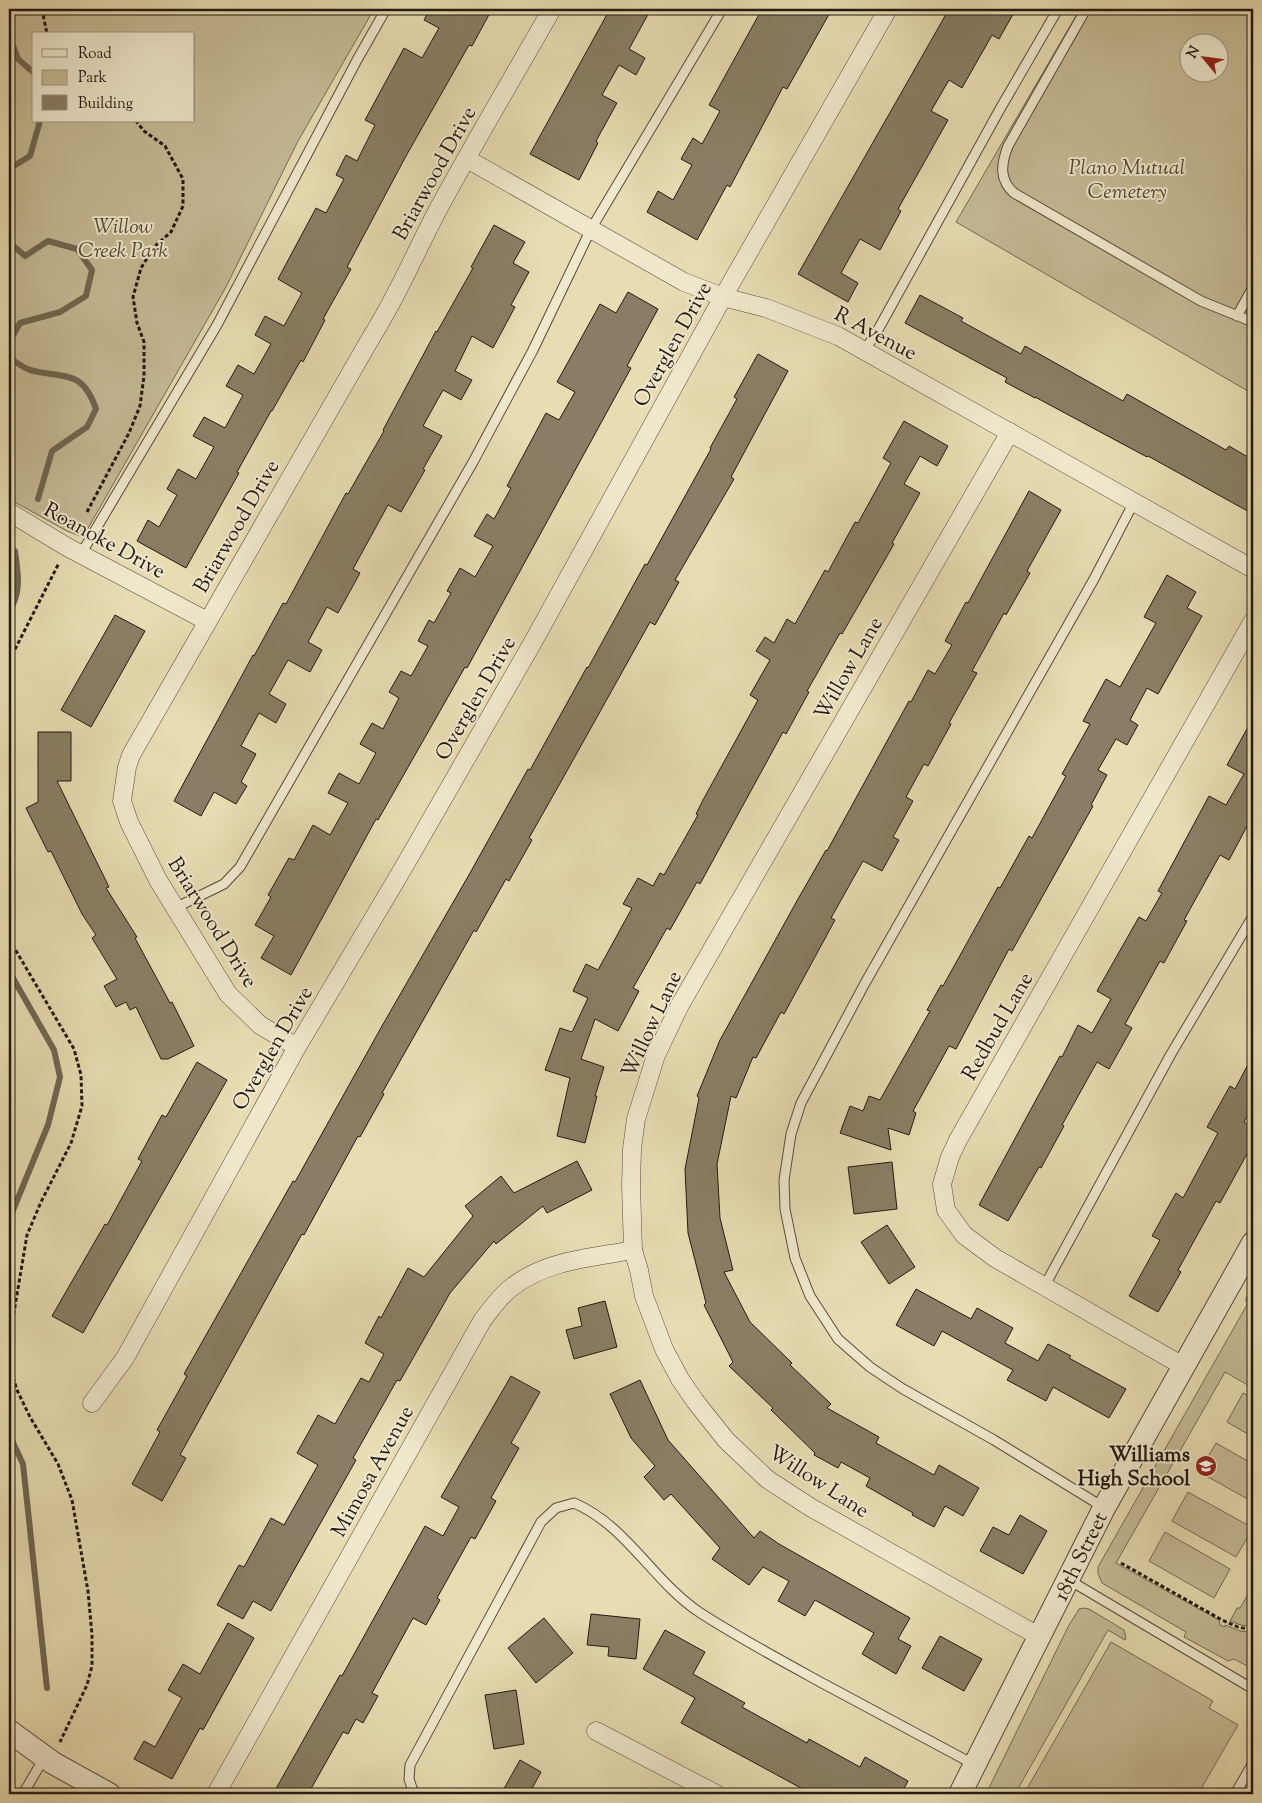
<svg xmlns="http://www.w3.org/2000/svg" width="1262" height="1803" font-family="'Sorts Mill Goudy',serif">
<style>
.green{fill:#c6bb97;stroke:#746a54;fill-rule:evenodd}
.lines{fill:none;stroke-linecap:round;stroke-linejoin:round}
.stream{stroke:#706652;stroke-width:6}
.building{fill:#897e65;stroke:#231912}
.service-casing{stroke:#544a3a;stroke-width:11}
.minor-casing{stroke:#544a3a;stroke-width:19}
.tertiary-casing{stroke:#544a3a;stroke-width:24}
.path{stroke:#231912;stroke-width:3;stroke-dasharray:4 2.5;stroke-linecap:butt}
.service{stroke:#efe8cd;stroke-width:9}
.minor{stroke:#efe8cd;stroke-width:18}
.tertiary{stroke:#efe8cd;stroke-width:22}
.labels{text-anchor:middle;stroke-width:4;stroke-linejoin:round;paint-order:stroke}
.park-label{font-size:21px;font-style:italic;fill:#544a3a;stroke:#efe8cd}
.street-label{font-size:21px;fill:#231912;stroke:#efe8cd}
.poi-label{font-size:21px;font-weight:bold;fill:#231912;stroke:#efe8cd;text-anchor:end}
</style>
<rect width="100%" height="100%" fill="#e7dcb2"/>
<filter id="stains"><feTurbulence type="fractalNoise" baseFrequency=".004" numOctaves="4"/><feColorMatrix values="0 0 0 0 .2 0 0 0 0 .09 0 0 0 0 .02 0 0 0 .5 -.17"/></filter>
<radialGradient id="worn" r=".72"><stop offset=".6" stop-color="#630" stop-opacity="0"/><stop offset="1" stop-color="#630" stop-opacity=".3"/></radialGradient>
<g class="green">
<path d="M9,9H374L298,141L226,287L83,537L67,531L9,499ZM34,34H194V121H34Z"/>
<path d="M1080,9H1253V394L956,222ZM1190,42H1220V72H1190Z"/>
<path d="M1253,1285V1388L1225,1372L1116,1563L1219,1620L1220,1625L1225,1627V1625L1240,1631L1253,1632V1669L1234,1659L1228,1661L1184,1637L1186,1632L1102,1583L1098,1573V1567L1248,1303L1246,1302V1298Z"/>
<path d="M1243,1393L1253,1398V1437L1227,1422Z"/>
<path d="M1216,1443L1253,1464V1502L1199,1472Z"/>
<path d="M1188,1492L1253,1528L1236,1557L1172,1521Z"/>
<path d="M1165,1532L1230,1569L1214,1598L1149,1561Z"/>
<path d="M1253,1580V1627L1241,1625L1230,1621L1237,1608H1240L1250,1591V1585Z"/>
<path d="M1083,1608L1089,1609L1124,1630L1126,1638L1125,1640L1108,1630L1015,1794H986L1068,1627L1079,1609Z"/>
<path d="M1111,1642L1213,1701L1209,1708L1238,1725L1198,1794H1024Z"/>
</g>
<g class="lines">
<g class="stream">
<path d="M9,35L18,59L34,73"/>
<path d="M9,169L30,156L40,121"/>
<path d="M9,242L25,256L48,241L77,249L92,270L86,296L60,312L20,323L11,339L10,358C16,362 23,368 30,370C63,379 82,368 96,409L87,427L52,451L38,499"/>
<path d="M9,612C22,591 18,574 15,551"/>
<path d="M9,971L54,1050L60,1077L48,1125L9,1220"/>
<path d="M9,1434L23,1464L47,1688"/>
</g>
</g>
<g class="building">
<path d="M430,9H492L472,46L469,45L406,156L347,267L351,269L323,319L325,320L303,362L301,360L272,411H271L237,472L239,473L186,568L137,541L148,520L159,527L177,495L167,489L178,469L196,479L214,447L193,436L204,417L225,428L243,395L226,386L238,365L254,374L271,344L255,335L265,316L284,326L302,293L278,279L316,208L326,213L344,179L336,175L346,155L357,161L375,125L365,120L404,48L422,58L439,28L424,20Z"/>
<path d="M610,9H651L629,49L645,58L636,75L619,65L602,95L617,103L596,141L598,143L579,180L530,154Z"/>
<path d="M762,9H832L787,89L783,87L730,187L727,185L697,240L647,212L658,191L673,200L692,165L681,159L693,138L702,144L720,111L709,105Z"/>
<path d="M949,9H1016L999,39L992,35L962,88L949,80L931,111L948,120L898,209L901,211L880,250L860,239L841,273L858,283L848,302L798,274Z"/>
<path d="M494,225L525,242L513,263L529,272L511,305L515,307L493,348L472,336L455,371L472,380L461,400L443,390L423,426L442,436L423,469L425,470L401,512L388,505L353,569L360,573L338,613L327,607L308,642L322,650L310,672L288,660L269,694L286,704L276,723L259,713L241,746L256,754L241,782L247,786L236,804L214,792L201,816L174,801L253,655L254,656L283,603L286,604L346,493L348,494L384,431L383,430L436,331L437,332L473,268L471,267Z"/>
<path d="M628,292L658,309L627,366L631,368L467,668L465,667L378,820L376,819L291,975L261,958L274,936L255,925L271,897L268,895L289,858L294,860L313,825L330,835L348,803L328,793L339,773L359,784L376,753L360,744L372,723L383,729L399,698L389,692L401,671L411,676L428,646L418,641L429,620L434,623L451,593L447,591L460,568L475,577L493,546L474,536L487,514L494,519L511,488L507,486L546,413L559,420L575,392L557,382L600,304L616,313Z"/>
<path d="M920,295L963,318L961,321L1021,354L1025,346L1123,401L1127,394L1226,450L1229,446L1253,460V514L1148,456L1147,457L1035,397V398L1005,382L1007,378L905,323Z"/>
<path d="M758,354L788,371L731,477L734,479L675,580L679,582L655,625L650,622L563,778L529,838L532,840L509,881L506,879L476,932L474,930L382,1093L384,1094L360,1137L358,1136L304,1235L302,1234L271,1290L180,1455L186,1458L162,1501L132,1484L160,1432L157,1430L187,1376L184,1374L293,1181L295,1182L382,1026L470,873L528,769L530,770L587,667L588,668L645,564L647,565L711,449L710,448L737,399L734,397Z"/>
<path d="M904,421L948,446L937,466L920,456L904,484L920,493L892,543L894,544L842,634L840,633L807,691L809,692L786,734L783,732L700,884L697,882L670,930L667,928L633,988L639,991L618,1031L595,1019L581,1059L604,1067L595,1096H597L585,1143L557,1136L570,1078L545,1070L560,1028L572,1032L588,998L573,991L586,964L598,970L632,908L623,904L638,878L653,886L660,873L664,875L698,815L696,814L703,800L758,700L750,695L770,660L756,651L765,637L774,643L787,619L795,624L825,570L828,572L855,522L858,523L891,463L883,458Z"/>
<path d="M1029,491L1061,510L1027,571L1030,573L1006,615L1004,613L972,671L977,673L949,723L951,724L928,766L924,764L906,797L913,801L893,837L899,840L882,871L863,861L831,918L835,920L784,1014L781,1012L756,1058L753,1057L736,1098L731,1096L717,1164L720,1218L733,1270L724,1272L750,1322L792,1363L790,1365L831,1404L827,1408L879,1437L876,1443L934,1475L939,1465L979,1488L963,1516L945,1506L934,1527L912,1515L913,1513L866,1486L870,1478L841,1462L838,1468L814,1455L815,1453L771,1410L773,1408L729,1366L733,1362L704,1305L706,1303L688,1233L685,1169L699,1098L697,1096L720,1040L798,899L826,850L827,851L909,701L911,702L928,670L935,674L952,645L945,641L966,602L968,603Z"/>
<path d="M1167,575L1196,592L1187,608L1202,616L1158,694L1147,688L1130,720L1138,725L1127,745L1116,739L1098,770L1107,775L1091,805L1093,806L1012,951L1009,949L956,1049L949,1046L913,1111L916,1113L909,1135L888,1128L891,1150L840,1133L850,1106L863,1111L869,1096L880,1100L930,1011L927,1010L941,985L943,986L998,887L1000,888L1029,836L1032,838L1066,776L1062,774L1090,724L1083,721L1106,679L1120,687L1156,623L1144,617Z"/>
<path d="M115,615L145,631L91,727L61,710Z"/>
<path d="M1253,718V815L1229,860L1220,855L1184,920L1187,921L1164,963L1160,961L1125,1024L1132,1028L1109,1069L1097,1062L1062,1125L1064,1126L1041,1168L1039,1167L1008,1221L979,1205L1037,1098L1060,1056L1062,1057L1078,1025L1092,1033L1111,999L1097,991L1139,917L1146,921L1162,893L1158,891L1209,796L1226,805L1244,774L1227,765Z"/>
<path d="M38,732H71V781H57L109,887L106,888L137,937L135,938L170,1003L172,1002L194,1046L168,1059H161L136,1007L130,1010L126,1002L116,1007L104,986L117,979L92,938L96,935L82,914L51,851L48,852L26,808L38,802Z"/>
<path d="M1253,1055V1105L1244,1122L1253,1128V1143L1220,1203L1216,1201L1178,1270L1181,1272L1158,1312L1129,1296L1160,1240L1152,1236L1176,1193L1183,1198L1218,1133L1207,1127L1230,1086L1235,1089Z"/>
<path d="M197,1062L227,1080L83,1333L52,1316L105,1224L107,1225L142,1161L138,1159L162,1115L166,1117Z"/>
<path d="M577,1161L592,1190L547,1213L543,1206L496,1244L494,1241L450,1293L400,1381L397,1380L353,1458L356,1460L271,1611L253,1601L243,1619L217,1605L239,1565L244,1567L271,1518L284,1525L318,1465L297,1453L318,1415L335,1424L361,1378L369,1382L384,1354L365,1343L379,1316L381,1318L408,1268L424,1277L473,1216L465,1206L501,1176L514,1193Z"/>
<path d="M892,1162L897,1209L854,1214L848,1167Z"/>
<path d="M887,1225L915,1267L889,1284L861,1242Z"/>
<path d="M916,1289L971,1319L977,1308L1013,1328L1005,1343L1038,1361L1048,1344L1071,1356L1069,1358L1126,1389L1109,1418L1053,1387L1046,1401L1007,1380L1013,1370L942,1331L934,1346L896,1325Z"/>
<path d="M605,1301L617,1347L574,1359L566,1330L582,1326L578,1308Z"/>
<path d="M511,1376L540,1392L511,1443L519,1448L491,1498L496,1501L475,1539L471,1537L437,1598L440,1600L426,1625L413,1618L372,1693L378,1696L363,1723L356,1719L348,1734L343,1732L308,1794H273L340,1675L342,1676L425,1526L443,1536L459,1507L441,1497Z"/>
<path d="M640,1380L668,1440L754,1538L760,1531L779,1544L910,1618L898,1639L911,1646L896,1674L862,1654L874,1633L815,1600L805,1616L778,1601L789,1581L763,1567L749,1585L712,1559L720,1548L671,1494L664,1500L644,1477L655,1466L631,1438L610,1394Z"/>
<path d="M1020,1515L1047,1531L1023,1574L980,1551L993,1527L1009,1535Z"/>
<path d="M591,1614L640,1619L636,1659L608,1656L609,1647L587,1645Z"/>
<path d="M544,1618L573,1653L536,1683L508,1648Z"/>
<path d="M228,1623L254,1638L203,1730L200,1728L172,1779L134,1759L144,1741L155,1747L182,1698L168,1690L183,1664L200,1674Z"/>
<path d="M665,1630L705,1652L693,1674L745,1703L742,1707L807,1743L809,1739L860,1767L865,1757L908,1781L901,1794H812L681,1723L695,1698L643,1669Z"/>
<path d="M940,1636L982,1659L964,1691L922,1668Z"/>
<path d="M516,1690L524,1744L494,1749L485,1695Z"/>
<path d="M520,1760L541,1772L529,1794H501Z"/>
</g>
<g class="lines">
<g class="service-casing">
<g id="service">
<path d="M1086,9L1008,146C1001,164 999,180 1014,193L1201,301L1253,322"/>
<path d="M1237,316L1253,287"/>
<path d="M864,350L874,337L1000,109L1058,9"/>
<path d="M81,554L217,325L357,60L386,9"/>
<path d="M175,908L224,884L240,867L473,462L533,350L591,229L722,9"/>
<path d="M1044,1287L1171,1054L1253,916"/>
<path d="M1103,1507L994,1440L903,1389L870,1367L838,1339L810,1296L795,1258L785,1209L784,1180L791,1134L801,1103L864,985L1094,579L1134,502"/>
<path d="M1069,1580L1253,1689"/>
<path d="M23,1794L44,1758"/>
<path d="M417,1794L413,1791L409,1779L410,1765L541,1522L556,1508L574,1503C626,1525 653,1581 699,1612C739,1638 782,1661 824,1684C874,1711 924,1738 975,1765"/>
<path d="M1235,1794L1253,1763"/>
</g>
</g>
<g class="minor-casing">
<g id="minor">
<path d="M467,159L684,282L723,297L766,308L838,336L1253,569"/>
<path d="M1010,432L680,1005L656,1055L636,1119L632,1149L631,1185L633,1250L639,1270L644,1296L664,1349L680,1379L695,1401L726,1440L767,1479L810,1507L1040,1637"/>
<path d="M9,512L67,547L207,621"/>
<path d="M297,1047L260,1025L228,994L158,880L129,822L122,801L127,767L131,755L372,336C399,294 417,248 441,204C477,138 515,74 552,9"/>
<path d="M1183,1366L995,1258L964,1235L946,1210L942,1184L950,1157L958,1140L1253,621"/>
<path d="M92,1403L125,1358L297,1047L405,865L533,642L723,297L888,9"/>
<path d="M596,1731L716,1794"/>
<path d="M216,1794L482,1321C491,1309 500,1296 512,1287C547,1260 591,1258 633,1250"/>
</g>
</g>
<g class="tertiary-casing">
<g id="tertiary">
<path d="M9,1731L53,1763L109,1794"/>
<path d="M960,1794L1104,1508L1253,1243"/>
</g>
</g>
<g class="path">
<path d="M42,9L47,34"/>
<path d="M87,512L129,433L140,406L144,376V342L137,323L133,297L141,268L154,247L171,232L183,206V179L165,146L144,131L136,121"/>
<path d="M55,516L80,524"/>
<path d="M9,661L59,563"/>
<path d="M9,939L74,1049L81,1075L82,1106L71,1143L41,1202L27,1235L10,1336L9,1360"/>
<path d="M9,1365L17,1390L30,1417L58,1464L72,1500L88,1591L92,1635V1666L87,1685L60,1742"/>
<path d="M1121,1563L1222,1620L1238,1627L1253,1630"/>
</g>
<use href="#service" class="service"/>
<use href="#minor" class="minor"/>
<use href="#tertiary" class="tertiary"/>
</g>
<defs>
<g id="school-disc" transform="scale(1.125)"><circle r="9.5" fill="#8f2418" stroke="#efe8cd"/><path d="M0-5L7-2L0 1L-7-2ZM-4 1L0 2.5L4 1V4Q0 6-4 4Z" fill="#fff"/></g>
</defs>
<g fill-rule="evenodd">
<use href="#school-disc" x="1206" y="1466"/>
</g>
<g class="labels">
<g class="park-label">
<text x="1127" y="174">Plano Mutual<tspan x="1127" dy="24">Cemetery</tspan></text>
<text x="123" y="233">Willow<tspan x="123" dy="24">Creek Park</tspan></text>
</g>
<g class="street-label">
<text transform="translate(434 173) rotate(-61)" y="7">Briarwood Drive</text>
<text transform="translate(876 333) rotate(28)" y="7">R Avenue</text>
<text transform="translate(672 344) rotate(-61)" y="7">Overglen Drive</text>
<text transform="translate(236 526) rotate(-60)" y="7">Briarwood Drive</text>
<text transform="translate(105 540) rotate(29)" y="7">Roanoke Drive</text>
<text transform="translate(848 668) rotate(-60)" y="7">Willow Lane</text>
<text transform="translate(475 698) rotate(-60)" y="7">Overglen Drive</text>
<text transform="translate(213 922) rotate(58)" y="7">Briarwood Drive</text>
<text transform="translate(651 1024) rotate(-65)" y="7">Willow Lane</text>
<text transform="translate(997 1026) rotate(-60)" y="7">Redbud Lane</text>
<text transform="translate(272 1048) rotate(-60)" y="7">Overglen Drive</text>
<text transform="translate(372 1471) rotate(-61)" y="7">Mimosa Avenue</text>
<text transform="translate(819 1481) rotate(33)" y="7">Willow Lane</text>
<text transform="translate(1080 1556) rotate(-64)" y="7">18th Street</text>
</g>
<g class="poi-label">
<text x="1190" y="1461">Williams<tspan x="1190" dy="24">High School</tspan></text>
</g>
</g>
<rect width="1262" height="1803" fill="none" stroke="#e7dcb2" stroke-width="30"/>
<rect x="10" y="10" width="1242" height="1783" fill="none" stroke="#231912" stroke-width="2.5"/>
<rect x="15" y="15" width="1232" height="1773" fill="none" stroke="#231912"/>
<rect x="32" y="32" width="162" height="90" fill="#efe8cd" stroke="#9d9582"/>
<rect x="42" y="49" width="25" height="8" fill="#efe8cd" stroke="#9d9582"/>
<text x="78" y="58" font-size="15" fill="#231912">Road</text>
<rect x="42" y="70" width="25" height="15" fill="#c6bb97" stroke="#9d9582"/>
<text x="78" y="82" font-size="15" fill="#231912">Park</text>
<rect x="42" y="95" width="25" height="15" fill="#897e65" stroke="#9d9582"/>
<text x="78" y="108" font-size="15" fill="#231912">Building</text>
<g transform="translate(1204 58) rotate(299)"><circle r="24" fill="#efe8cd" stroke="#9d9582"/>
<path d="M0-4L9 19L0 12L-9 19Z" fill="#8f2418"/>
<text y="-8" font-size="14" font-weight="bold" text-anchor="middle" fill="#231912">N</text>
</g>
<rect width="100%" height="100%" filter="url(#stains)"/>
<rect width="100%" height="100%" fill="url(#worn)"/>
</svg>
